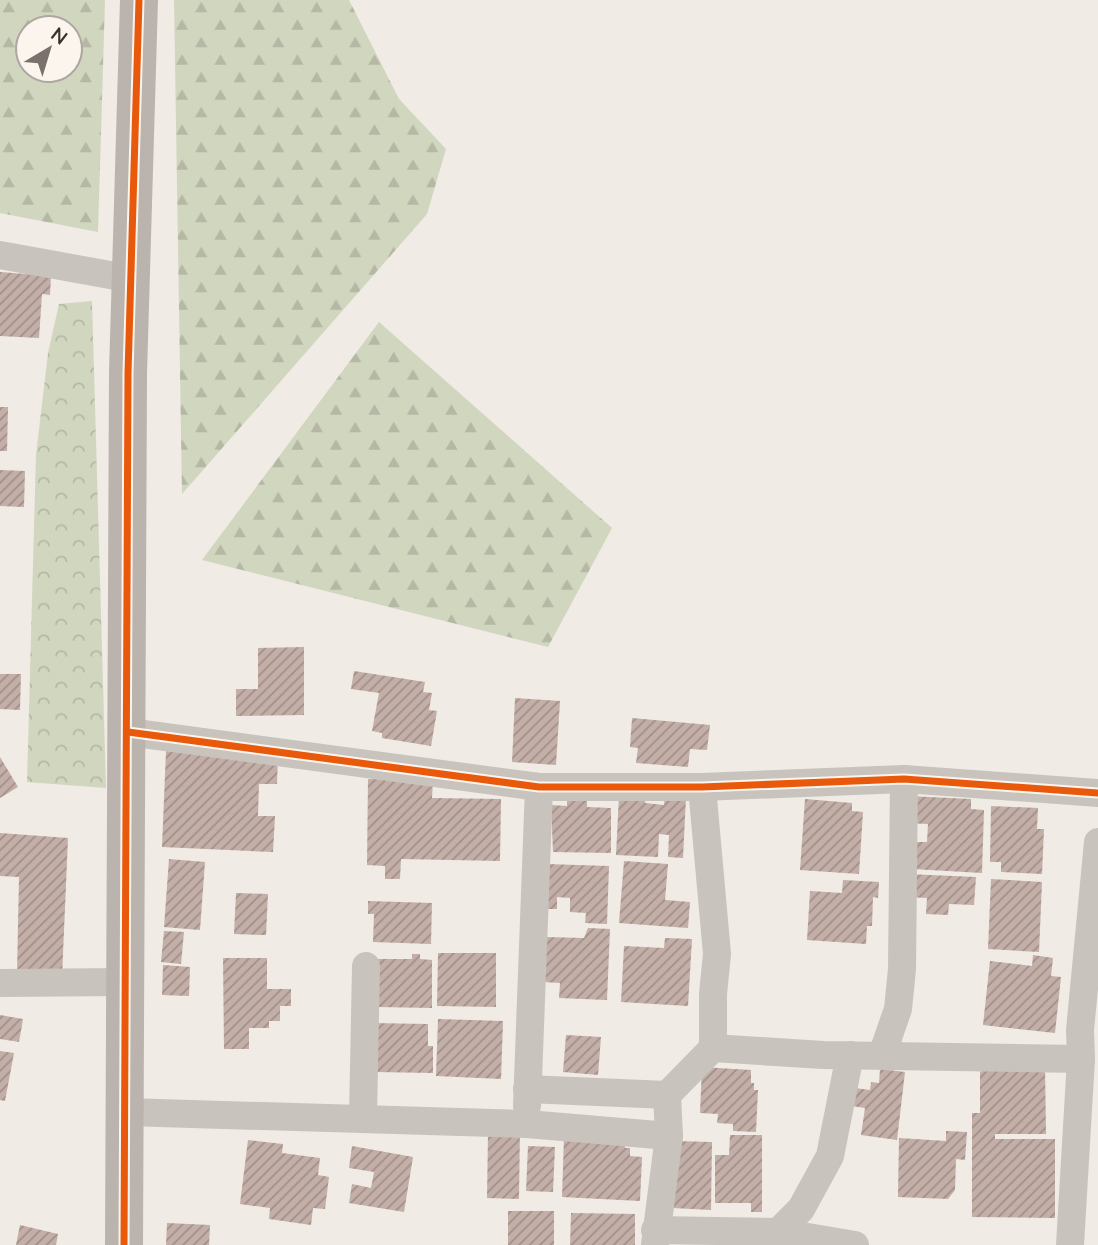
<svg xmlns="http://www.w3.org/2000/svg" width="1098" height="1245" font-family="Mulish,sans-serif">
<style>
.forest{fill:url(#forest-firs);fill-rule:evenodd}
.park{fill:url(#park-crowns)}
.building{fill:url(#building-hatch)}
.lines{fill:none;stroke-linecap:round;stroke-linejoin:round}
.street{stroke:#c9c3be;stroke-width:28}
.secondary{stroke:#bab3ae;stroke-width:38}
.cycleway-casing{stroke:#fbf5ee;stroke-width:11}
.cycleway{stroke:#e8590c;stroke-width:7}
</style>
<defs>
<pattern id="forest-firs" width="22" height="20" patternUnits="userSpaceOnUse" patternTransform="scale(1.75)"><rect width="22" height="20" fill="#d1d6bf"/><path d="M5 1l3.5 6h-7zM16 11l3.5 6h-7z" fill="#b4b8a4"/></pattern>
<pattern id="park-crowns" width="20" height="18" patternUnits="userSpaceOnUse" patternTransform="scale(1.75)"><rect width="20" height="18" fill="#d1d6bf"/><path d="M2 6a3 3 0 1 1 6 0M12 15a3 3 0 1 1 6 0" fill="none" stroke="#b4b8a4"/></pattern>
<pattern id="building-hatch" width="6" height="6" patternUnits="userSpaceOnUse" patternTransform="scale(1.75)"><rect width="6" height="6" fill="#c3afa7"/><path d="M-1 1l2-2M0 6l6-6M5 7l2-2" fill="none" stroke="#a08f88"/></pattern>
</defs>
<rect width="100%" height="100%" fill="#f0ebe5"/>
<g class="forest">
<path d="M0,0H105L98,232L0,213ZM70,28V70H28V28Z"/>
<path d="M174,0H349L399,99L446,149L427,214L182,494Z"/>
<path d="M379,322L612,528L548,647L202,560Z"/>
</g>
<path class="park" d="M92,301L106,788L27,782L36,455L48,353L59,304Z"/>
<g class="building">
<path d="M0,272L51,276L50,295L42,294L39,338L0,336Z"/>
<path d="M0,407H8L7,451H0Z"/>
<path d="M0,470L25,471L24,507L0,506Z"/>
<path d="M304,647V715L236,716V689H258V648Z"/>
<path d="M354,671L425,682L423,692L432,693L429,710L437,711L431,746L382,738V733L372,731L379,693L351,689Z"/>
<path d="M0,674H21L20,710L0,709Z"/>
<path d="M515,698L560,701L556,765L512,762Z"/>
<path d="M632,718L710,725L707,750L690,749L688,767L636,763L638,748L630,747Z"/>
<path d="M166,751L278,756L277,784H259L258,816H275L273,852L162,847Z"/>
<path d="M0,757L18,787L0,798Z"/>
<path d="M368,779L433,780L432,798L501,799L500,861L401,859L400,879H385V866L367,865Z"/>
<path d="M619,795L646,796L645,803L664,805L665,796L686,797L683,858L668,857L669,835L659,834L658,857L616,855Z"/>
<path d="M908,796L971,799V809L984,810L982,873L912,869L913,842H927L928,824L907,823Z"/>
<path d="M567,797H587V807L611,808V853L553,852L551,805L567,806Z"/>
<path d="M805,799L852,803V811L863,812L859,874L800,870Z"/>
<path d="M991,806L1038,808L1037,829H1044L1042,874L1001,872V862H990Z"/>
<path d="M0,833L68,838L62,977L17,975L19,877L0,876Z"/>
<path d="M169,859L205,862L200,930L164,927Z"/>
<path d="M624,861L668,864L665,900L690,902L688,928L619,923Z"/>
<path d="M546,864L609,866L607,924L585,923L586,913L570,912V898L557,897V909H544Z"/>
<path d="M907,874L976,877L974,905L949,904L948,915L926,914L927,898L906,897Z"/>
<path d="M991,879L1042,882L1039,952L988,949Z"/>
<path d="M843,880L879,882L878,898L873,897L872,926H867L866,944L807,940L810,891L842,893Z"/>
<path d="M236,893L268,894L266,935L234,934Z"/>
<path d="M368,901L432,903L431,944L373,942L374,914H368Z"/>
<path d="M588,928L610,929L607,1000L559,998L560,983L543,982L545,937L584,938Z"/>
<path d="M164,931L184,932L181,964L161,962Z"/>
<path d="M665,938L692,939L688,1006L621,1002L624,946L664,948Z"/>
<path d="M438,953H496V1007L437,1006Z"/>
<path d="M412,954H420V959L432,960V1008L377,1007L378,959H412Z"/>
<path d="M1033,955L1053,958L1051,976L1061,977L1055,1033L983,1025L990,961L1032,966Z"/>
<path d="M223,958H267V989H291V1006H280V1021H269V1028H249V1049H224Z"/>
<path d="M163,965L190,967L189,996L162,995Z"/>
<path d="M0,1015L23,1019L19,1042L0,1039Z"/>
<path d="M438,1019L503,1021L501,1079L436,1076Z"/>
<path d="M371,1023L428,1024V1046H433V1073L375,1072Z"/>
<path d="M566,1035L601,1037L598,1075L563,1072Z"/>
<path d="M0,1051L14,1053L5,1101L0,1100Z"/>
<path d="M989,1065L1045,1066L1046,1134H995V1139H1055V1218L972,1217V1113H980V1072Z"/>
<path d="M702,1067L751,1070V1083H754V1090H758L756,1132L733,1131V1124L717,1123L718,1114L700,1113Z"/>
<path d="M880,1069L905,1072L897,1140L861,1135L865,1108L852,1106L855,1088L870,1090L871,1082L879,1083Z"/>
<path d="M520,1128L519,1199L487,1198L488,1133Z"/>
<path d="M946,1131L967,1132L965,1160L956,1159L955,1190L948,1199L898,1197L899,1138L946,1141Z"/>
<path d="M730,1135H762V1212H751V1203H715V1155H729Z"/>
<path d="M564,1137L625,1140V1148H630V1156L642,1157L640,1201L562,1197Z"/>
<path d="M248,1140L283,1144L282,1153L320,1158L318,1175L329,1177L325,1209L313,1208L311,1225L269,1219L270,1208L240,1204Z"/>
<path d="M675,1141L712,1142L711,1210L673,1208Z"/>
<path d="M352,1146L413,1157L404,1212L349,1203L352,1184L371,1188L374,1172L349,1168Z"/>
<path d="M528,1146L555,1147L553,1192L526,1191Z"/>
<rect x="508" y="1211" width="46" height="34"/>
<path d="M571,1213L635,1214V1245H570Z"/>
<path d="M167,1223L210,1225L209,1245H166Z"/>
<path d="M20,1225L58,1234L56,1245H16Z"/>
</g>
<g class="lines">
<g class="street">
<path d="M0,255L132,279"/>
<path d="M128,732L539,787H702L904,779L1098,793"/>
<path d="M702,787L717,954L713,994V1048"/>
<path d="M0,983L126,982"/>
<path d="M882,1055L898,1009L902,969L904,779"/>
<path d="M527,1089L667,1095L713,1048L823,1055L1081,1059"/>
<path d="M527,1106L539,787"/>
<path d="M126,1112L527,1124L669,1136"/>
<path d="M363,1118L366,966"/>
<path d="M655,1230L778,1232L855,1245"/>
<path d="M778,1232L801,1209L830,1156L850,1055"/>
<path d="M655,1245L669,1136L667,1095"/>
<path d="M1070,1245L1081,1059L1080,1030L1098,842"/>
</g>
<path class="secondary" d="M124,1245L128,373L139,0"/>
<g class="cycleway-casing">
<g id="cycleway">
<path d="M128,732L539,787H702L904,779L1098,793"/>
<path d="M124,1245L128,373L139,0"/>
</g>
</g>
<use href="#cycleway" class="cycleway"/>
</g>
<g transform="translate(49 49) rotate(38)"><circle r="33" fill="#fbf5ee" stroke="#aea6a0" stroke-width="2"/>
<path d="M0-5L12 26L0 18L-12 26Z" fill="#7a716c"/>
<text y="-10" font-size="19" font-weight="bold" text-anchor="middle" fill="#3b302b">N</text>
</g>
</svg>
